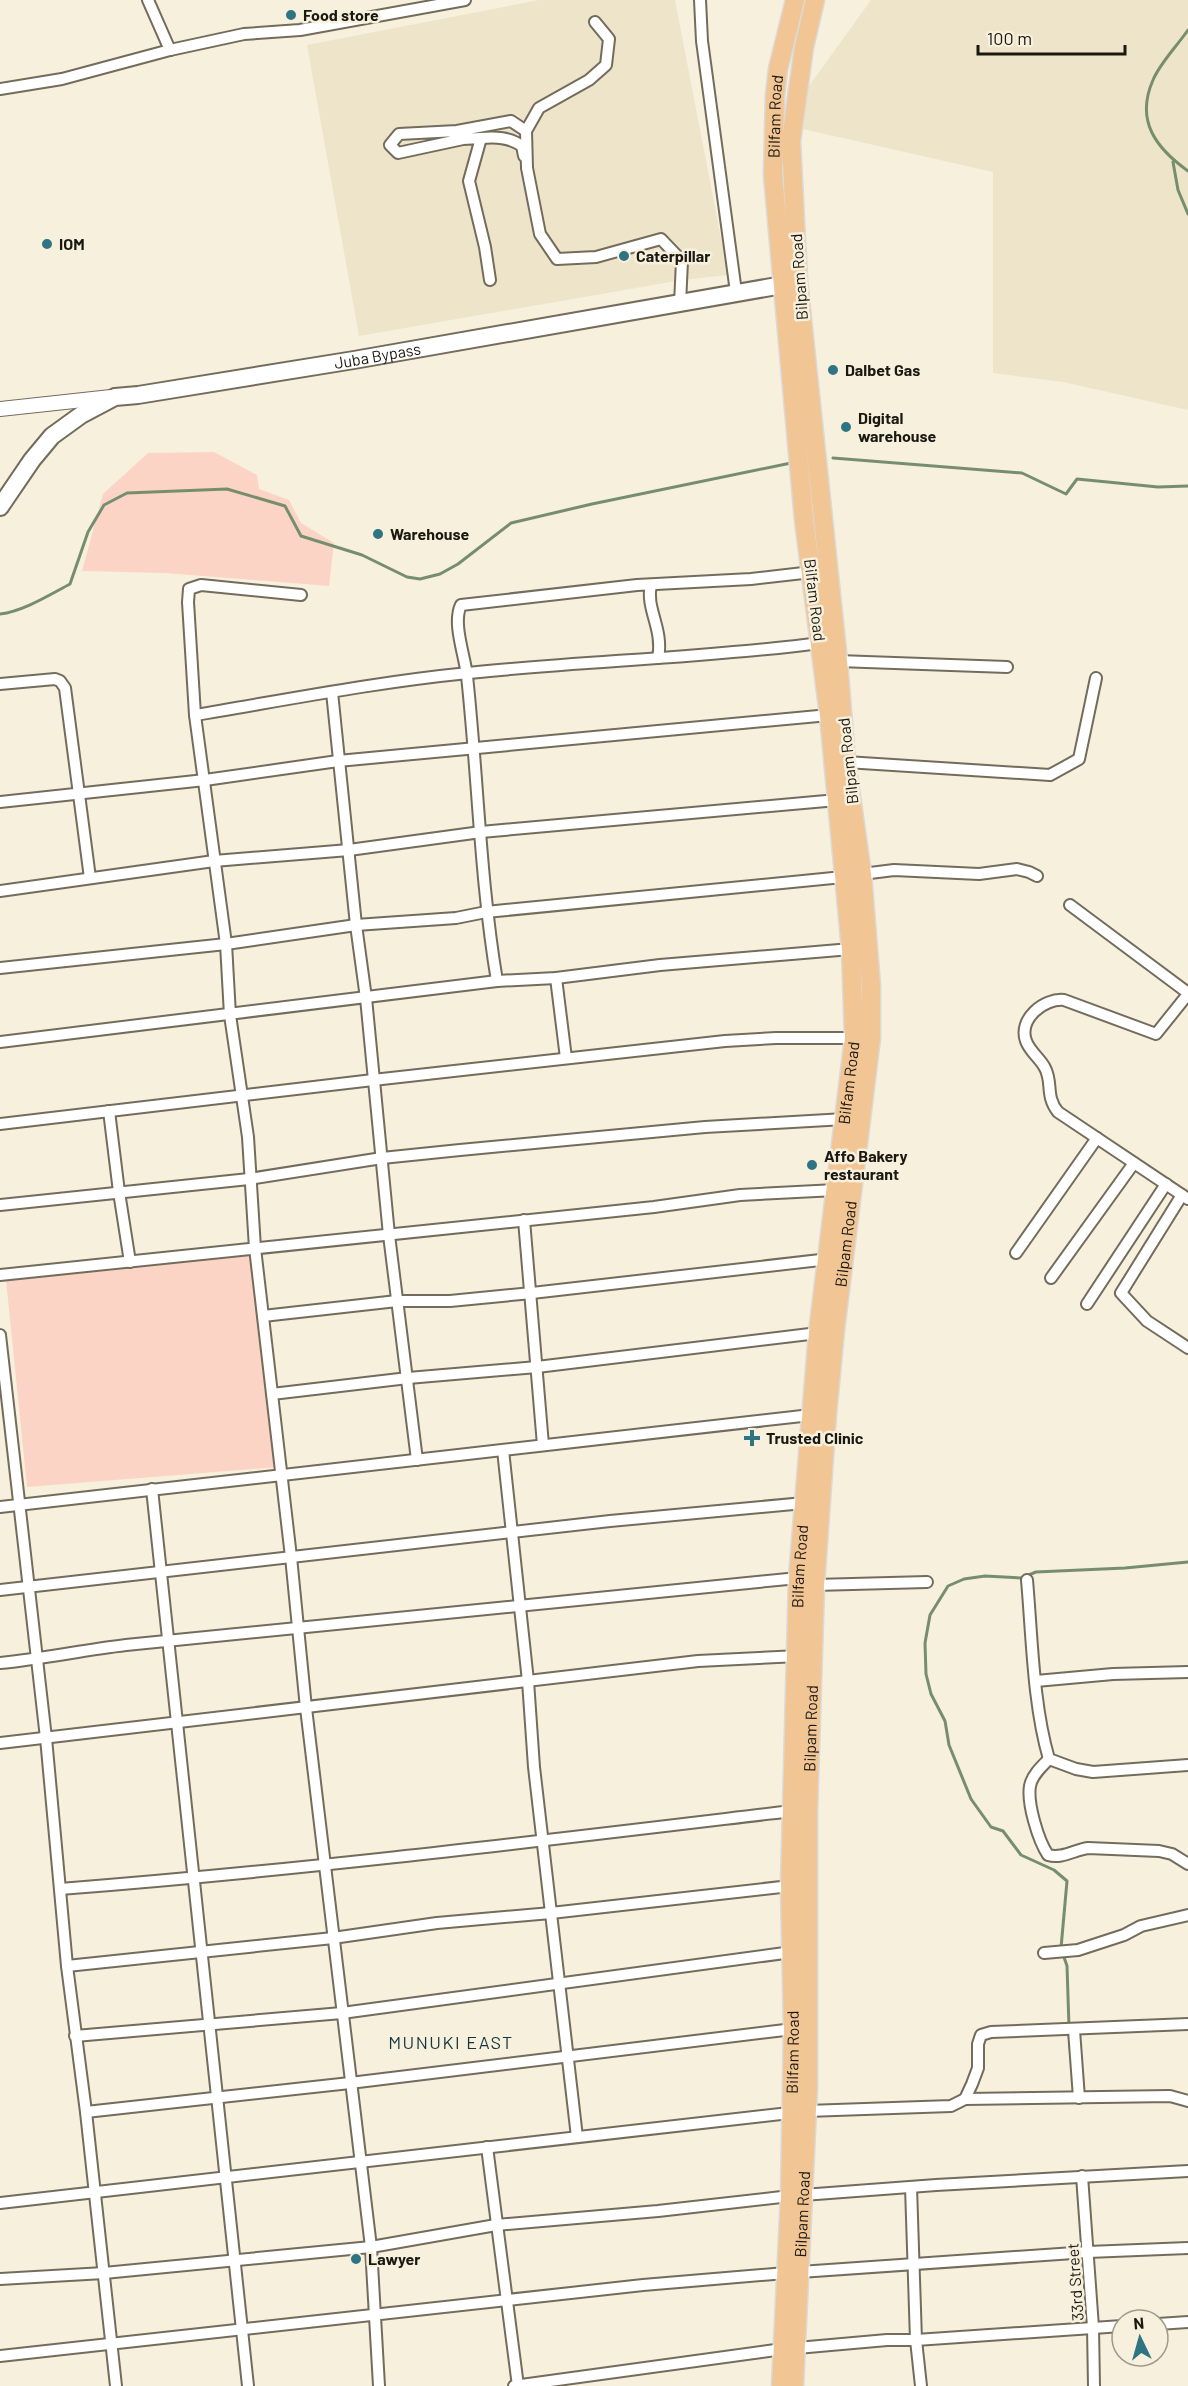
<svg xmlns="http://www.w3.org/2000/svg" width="1188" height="2386" font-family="Barlow,sans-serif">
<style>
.built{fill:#eee4ca}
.green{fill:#fcd4c5}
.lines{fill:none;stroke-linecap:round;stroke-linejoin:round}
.stream{stroke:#768e6e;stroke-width:3}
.minor-casing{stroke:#736c5c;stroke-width:14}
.tertiary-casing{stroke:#736c5c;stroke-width:16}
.secondary-casing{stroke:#736c5c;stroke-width:20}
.primary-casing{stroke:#dadad9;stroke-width:21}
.minor{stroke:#fff;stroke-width:10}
.tertiary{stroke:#fff;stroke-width:14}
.secondary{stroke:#fff;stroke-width:16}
.primary{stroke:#f2c595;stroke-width:18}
.poi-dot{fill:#2e7482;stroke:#f7f0dd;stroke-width:2}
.labels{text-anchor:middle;stroke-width:5;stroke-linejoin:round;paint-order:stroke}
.poi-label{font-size:16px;font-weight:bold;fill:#1a1811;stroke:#f7f0dd;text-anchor:start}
.street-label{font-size:16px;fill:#1a1811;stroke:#f7f0dd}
.neighbourhood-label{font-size:18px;letter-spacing:1.5px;fill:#14353c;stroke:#f7f0dd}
</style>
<rect width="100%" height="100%" fill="#f7f0dd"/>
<g class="built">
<path d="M539,0H675L728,275L682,280L359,336L307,45Z"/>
<path d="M871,0H1188V410L1063,382L993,373V172L803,129L809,86Z"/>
</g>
<g class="green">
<path d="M214,452L257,475L259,489L289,500L301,523L334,543L329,586L165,573L82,571L103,494L148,453Z"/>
<path d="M256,1255L279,1467L27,1487L6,1280Z"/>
</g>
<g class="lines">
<g class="stream">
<path d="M1188,30C1177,46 1160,63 1153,80C1135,121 1156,148 1188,171"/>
<path d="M1173,162L1178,190L1188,214"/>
<path d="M833,458L1022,473L1066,494L1077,479L1158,487L1188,486"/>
<path d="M0,614C24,611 49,595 70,584L88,532L104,505L127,493L227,489L285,506L301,536L362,555L407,577L420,579L440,574L458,564L511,523L592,504L791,463"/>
<path d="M1069,2027L1067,1966L1061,1948L1067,1881L1054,1870L1021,1855L1003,1831L991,1827L971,1799L949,1745L945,1721L931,1694L926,1674L925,1643L930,1615L948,1586L964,1579L985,1576L1021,1578L1036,1572L1125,1568L1188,1562"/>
<path d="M1069,2034L1071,2057"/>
</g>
<g class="minor-casing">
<g id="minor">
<path d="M148,0L170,50"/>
<path d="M700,0L702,41L736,292"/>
<path d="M595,22L609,39L606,65L589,80L539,108L526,131L527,168L540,234L557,259L596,257L661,239L682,261L680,304"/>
<path d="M0,89L62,79L170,50L244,34L300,30L465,0"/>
<path d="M481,138C496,137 509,137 522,146L524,156"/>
<path d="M490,280L485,247L469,181L481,138L463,139L398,153L390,145L399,134L457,131L511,121L526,131"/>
<path d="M651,585C645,608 664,629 658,658"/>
<path d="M301,595L201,585L189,589L188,602L195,715L226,944L230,1015L248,1137L255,1248L291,1557L306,1708L371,2247L379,2386"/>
<path d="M838,661L1007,667"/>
<path d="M0,684L55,679L60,681L65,688L90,878"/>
<path d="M332,692L356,925L366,998L389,1235L417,1460"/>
<path d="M195,715C285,700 377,682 468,673C585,661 704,658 821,643"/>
<path d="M846,762L1050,775L1079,759L1096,678"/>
<path d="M0,802L205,780L338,761L829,715"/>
<path d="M862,874L894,870L979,874L1017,869L1029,872L1037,876"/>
<path d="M0,891L214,861L349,850L481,832L837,800"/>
<path d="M1070,905L1188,993"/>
<path d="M0,968L226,944L356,925L456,918L486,912L843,877"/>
<path d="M556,978L566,1058"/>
<path d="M497,981C480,880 478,778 467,676C465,656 452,623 461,605L637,585L751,579L812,572"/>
<path d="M1188,994L1156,1034L1064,1000C1044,998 1018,1019 1026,1041C1030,1052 1040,1058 1045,1068C1053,1083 1045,1096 1058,1112L1188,1199"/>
<path d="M0,1042L497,981L556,978L660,965L851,949"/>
<path d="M109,1111L119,1192L130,1262"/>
<path d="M0,1124L373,1080L725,1041L776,1038H859"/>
<path d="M1182,1195L1121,1293L1147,1321L1188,1348"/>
<path d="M0,1205L249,1179L382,1158L460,1150L705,1127L845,1119"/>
<path d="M524,1220L543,1445"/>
<path d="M1016,1253L1097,1138"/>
<path d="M0,1275L654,1207L740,1195L836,1190"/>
<path d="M1051,1278L1134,1163"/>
<path d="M1087,1304L1166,1184"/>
<path d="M263,1316L397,1301H450L532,1293L829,1259"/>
<path d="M0,1335L46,1738L67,1966L86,2112L116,2386"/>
<path d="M272,1394L408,1378L537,1367L818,1333"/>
<path d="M503,1450L528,1681L534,1767L577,2137"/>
<path d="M152,1489L248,2386"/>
<path d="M0,1507L811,1415"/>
<path d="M1027,1580C1032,1636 1033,1705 1049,1759L1076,1769L1093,1772L1188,1765"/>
<path d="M815,1585L927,1582"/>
<path d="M0,1590L610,1521L804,1503"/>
<path d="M0,1663C42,1659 83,1650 126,1645C349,1621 573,1599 798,1578"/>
<path d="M1036,1681L1113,1674L1188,1672"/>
<path d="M0,1743L698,1661L799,1656"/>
<path d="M1049,1759C1042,1766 1032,1775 1030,1786C1027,1803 1038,1840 1048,1855C1062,1859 1074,1850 1088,1848L1159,1851L1172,1854L1188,1864"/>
<path d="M60,1889C305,1870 548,1840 792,1811"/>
<path d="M1044,1953L1078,1950L1124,1935L1141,1926L1188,1915"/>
<path d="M67,1966L333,1938L437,1923L551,1913L790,1886"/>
<path d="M1074,2030L1079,2098"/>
<path d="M75,2036L342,2013L792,1952"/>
<path d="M965,2099L1170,2096L1188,2101"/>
<path d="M86,2112L350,2083L793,2029"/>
<path d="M487,2147L518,2386"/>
<path d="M1082,2176L1093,2327L1094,2386"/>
<path d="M911,2187L916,2340L921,2386"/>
<path d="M803,2195L936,2185L1188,2171"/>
<path d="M0,2203L807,2111L951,2106L965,2099L972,2084L978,2068V2044L981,2035L991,2032L1188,2024"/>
<path d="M800,2272L1088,2252L1188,2248"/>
<path d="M0,2279L104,2273L371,2247L496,2225L658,2211L790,2196"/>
<path d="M1158,2324L1188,2322"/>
<path d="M797,2348L887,2340H916L1122,2326"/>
<path d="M0,2356L643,2285L786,2273"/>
<path d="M514,2386L783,2349"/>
</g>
</g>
<g class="tertiary-casing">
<path id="tertiary" d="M0,409L111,397"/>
</g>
<g class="secondary-casing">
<g id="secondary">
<path id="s1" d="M0,507L32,460L52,436L81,415L115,397L138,395L354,360L794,283"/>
</g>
</g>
<g class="primary-casing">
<g id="primary">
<path id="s2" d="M781,2386L790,2196L793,2029L790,1886L798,1578L818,1333L854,1038L851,949L829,715L804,520L773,175L775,95L778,69L795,0"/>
<path id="s3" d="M794,2386L808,2087V1812L815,1585L827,1414L835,1330L871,1038V986L862,874L846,762L838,661L798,281L791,141L804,47L815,0"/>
</g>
</g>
<use href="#minor" class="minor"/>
<use href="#tertiary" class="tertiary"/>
<use href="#secondary" class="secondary"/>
<use href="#primary" class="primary"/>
</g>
<g class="poi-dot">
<circle cx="291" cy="15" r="6"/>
<circle cx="47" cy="244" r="6"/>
<circle cx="624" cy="256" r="6"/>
<circle cx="833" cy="370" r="6"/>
<circle cx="846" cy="427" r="6"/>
<circle cx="378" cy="534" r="6"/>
<circle cx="812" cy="1165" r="6"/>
<path d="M749 1429h6v6h6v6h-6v6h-6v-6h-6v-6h6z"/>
<circle cx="356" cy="2259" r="6"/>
</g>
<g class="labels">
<g class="poi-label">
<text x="303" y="21">Food store</text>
<text x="59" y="250">IOM</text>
<text x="636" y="262">Caterpillar</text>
<text x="845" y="376">Dalbet Gas</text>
<text x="858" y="424">Digital<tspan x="858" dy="18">warehouse</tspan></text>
<text x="390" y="540">Warehouse</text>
<text x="824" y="1162">Affo Bakery<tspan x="824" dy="18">restaurant</tspan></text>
<text x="766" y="1444">Trusted Clinic</text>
<text x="368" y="2265">Lawyer</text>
</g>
<g class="street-label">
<text dy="6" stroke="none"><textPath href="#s2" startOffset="2277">Bilfam Road</textPath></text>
<text transform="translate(799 277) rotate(-94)" y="6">Bilpam Road</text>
<text dy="6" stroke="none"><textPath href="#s1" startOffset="428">Juba Bypass</textPath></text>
<text transform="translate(815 600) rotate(83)" y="6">Bilfam Road</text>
<text transform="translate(848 761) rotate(-96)" y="6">Bilpam Road</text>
<text dy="6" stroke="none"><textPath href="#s2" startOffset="1306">Bilfam Road</textPath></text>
<text dy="6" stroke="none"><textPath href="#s3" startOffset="1144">Bilpam Road</textPath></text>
<text dy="6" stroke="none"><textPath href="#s2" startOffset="820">Bilfam Road</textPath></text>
<text dy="6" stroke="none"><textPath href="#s3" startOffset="658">Bilpam Road</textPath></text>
<text dy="6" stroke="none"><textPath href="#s2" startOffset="334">Bilfam Road</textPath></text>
<text dy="6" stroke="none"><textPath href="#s3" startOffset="172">Bilpam Road</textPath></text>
<text transform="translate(1075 2282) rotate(-94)" y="6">33rd Street</text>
</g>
<g class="neighbourhood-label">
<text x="451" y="2049">MUNUKI EAST</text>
</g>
</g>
<g transform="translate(1140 2338) rotate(355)"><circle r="28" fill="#f7f0dd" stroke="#9f9a8b" stroke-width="1.5"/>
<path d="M0-4.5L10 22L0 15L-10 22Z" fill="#2e7482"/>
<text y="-9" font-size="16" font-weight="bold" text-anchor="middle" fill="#1a1811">N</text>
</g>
<path d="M978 45v9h147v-9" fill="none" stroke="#1a1811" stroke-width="3"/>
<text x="987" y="45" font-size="18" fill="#1a1811" stroke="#f7f0dd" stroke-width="4.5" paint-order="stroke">100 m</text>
</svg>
